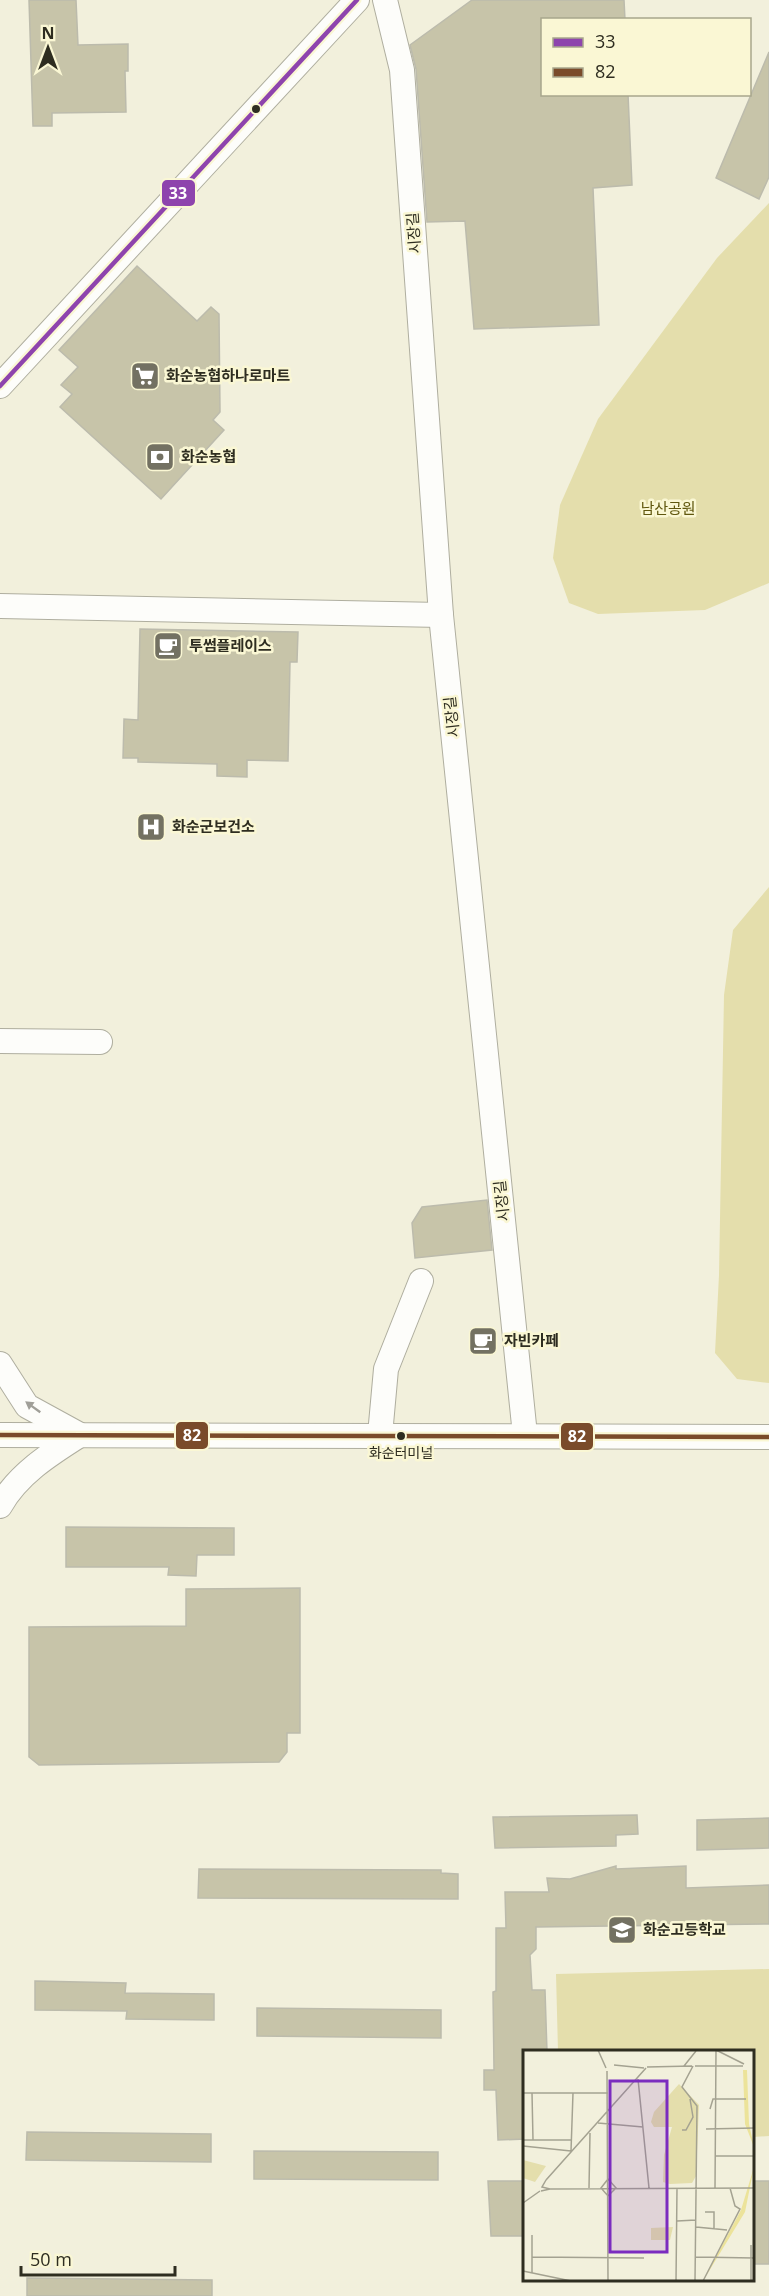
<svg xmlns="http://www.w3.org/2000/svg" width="769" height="2296" font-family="'Open Sans','Noto Sans KR',sans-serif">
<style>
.green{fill:#e4deac}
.building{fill:#c7c4a9;stroke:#bcbbac;stroke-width:1.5}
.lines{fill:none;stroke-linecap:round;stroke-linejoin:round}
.minor-casing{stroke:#afae9f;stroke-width:26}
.minor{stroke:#fdfdfa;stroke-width:24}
.bus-1-casing{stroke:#faf7d4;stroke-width:9}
.bus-2-casing{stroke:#faf7d4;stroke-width:9}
.bus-1{stroke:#8e44ad;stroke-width:4.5}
.bus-2{stroke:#7a4b2a;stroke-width:4.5}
.oneway{fill:#a09f98}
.bus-dot{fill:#2e2d20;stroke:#faf7d4;stroke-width:2}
.labels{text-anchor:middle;stroke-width:5;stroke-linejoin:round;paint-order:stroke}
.bus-label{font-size:14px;fill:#2e2d20;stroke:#faf7d4}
.street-label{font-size:15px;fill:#2e2d20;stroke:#faf7d4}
.poi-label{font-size:15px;font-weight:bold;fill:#2e2d20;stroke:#faf7d4;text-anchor:start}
.park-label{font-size:15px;fill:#60570e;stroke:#faf7d4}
.inset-road{fill:none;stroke:#a4a291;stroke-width:1.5}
.view{fill:#7b2cbf;fill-opacity:0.15;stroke:#7b2cbf;stroke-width:3}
.inset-edge{fill:none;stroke:#2e2d20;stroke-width:3}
.line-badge{stroke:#faf7d4;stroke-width:2}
.badge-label{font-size:16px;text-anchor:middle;font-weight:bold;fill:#fff}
</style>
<rect width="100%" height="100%" fill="#f2f0dc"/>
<g class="green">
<path d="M769,203V583L705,610L598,614L569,603L553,558L560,505L598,419L717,258Z"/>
<path d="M769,887V1383L737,1379L715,1353L719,1275L724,995L733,930Z"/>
<path d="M769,1969V2136L753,2137L752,2052L558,2051L556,1974Z"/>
</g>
<g class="building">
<path d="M29,0H76L78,45L128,44V71H125L126,112L52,113V126H33Z"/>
<path d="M472,0H624L625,20H543V94H628L632,185L593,188L599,325L474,329L465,221L427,222L416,69L410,45Z"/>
<path d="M769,52V177L759,199L716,178Z"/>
<path d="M137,266L197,321L211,307L219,314L220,412L213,420L224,430L161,499L60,407L72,394L61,385L78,367L59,350Z"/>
<path d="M140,629L298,632L297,662H290L288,761L247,760V777L217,776V764L138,762V758H123L124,719L138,720Z"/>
<path d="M487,1200L492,1250L415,1258L412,1223L422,1207Z"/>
<path d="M66,1527L234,1528V1555H197L196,1576L168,1575L169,1567H66Z"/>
<path d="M300,1588V1733H287V1752L279,1762L39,1765L29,1757V1627L186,1626V1589Z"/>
<path d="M637,1815L638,1834L616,1835V1846L495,1848L493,1817Z"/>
<path d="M769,1818V1848L697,1850V1820Z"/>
<path d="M616,1866V1869L686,1866V1888L769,1885V1924L536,1927V1949L530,1955L532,1990H545L547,2052H525V2139L498,2140L496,2090H484V2070H494L493,1992L496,1991V1928H506L505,1892H549L547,1878L570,1879Z"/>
<path d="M199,1869L441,1870V1873L458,1874V1899L198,1898Z"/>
<path d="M35,1981L126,1983L125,1993L214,1994V2020L126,2019L127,2011L35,2010Z"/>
<path d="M257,2008L441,2010V2038L257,2036Z"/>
<path d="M27,2132L211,2134V2162L26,2160Z"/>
<path d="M254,2151L438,2152V2180L254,2179Z"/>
<path d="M488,2181H525V2236H491Z"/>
<rect x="753" y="2181" width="16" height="83"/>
<path d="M27,2278L212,2280V2296H27Z"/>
</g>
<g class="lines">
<g class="minor-casing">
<g id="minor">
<path d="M385,0L402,70L441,615L525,1435"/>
<path d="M0,386L357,0"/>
<path d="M0,606L441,615"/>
<path d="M0,1041L100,1042"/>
<path d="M0,1364L27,1406L80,1435C50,1454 18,1474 0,1506"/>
<path d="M0,1435L769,1437"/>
<path d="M380,1435L386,1369L421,1281"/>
</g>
</g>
<use href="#minor" class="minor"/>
<g class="bus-1-casing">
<path id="bus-1" d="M0,386L357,0"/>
</g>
<g class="bus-2-casing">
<path id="bus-2" d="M0,1435L769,1437"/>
</g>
<use href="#bus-1" class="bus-1"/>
<use href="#bus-2" class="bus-2"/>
</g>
<defs><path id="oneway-solid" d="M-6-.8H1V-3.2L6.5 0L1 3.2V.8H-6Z" transform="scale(1.5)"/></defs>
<use class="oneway" href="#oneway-solid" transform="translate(33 1407) rotate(-144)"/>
<defs>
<g id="supermarket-square" transform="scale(1.5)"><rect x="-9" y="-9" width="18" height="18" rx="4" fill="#737162" stroke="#faf7d4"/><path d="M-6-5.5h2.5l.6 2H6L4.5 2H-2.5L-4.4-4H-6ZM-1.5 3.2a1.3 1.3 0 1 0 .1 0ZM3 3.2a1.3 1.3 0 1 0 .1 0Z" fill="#fff"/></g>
<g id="bank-square" transform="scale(1.5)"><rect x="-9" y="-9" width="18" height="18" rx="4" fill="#737162" stroke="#faf7d4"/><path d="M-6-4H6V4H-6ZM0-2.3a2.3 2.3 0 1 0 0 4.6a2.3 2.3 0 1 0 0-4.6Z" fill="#fff"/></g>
<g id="cafe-square" transform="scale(1.5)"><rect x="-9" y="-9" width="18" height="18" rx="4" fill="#737162" stroke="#faf7d4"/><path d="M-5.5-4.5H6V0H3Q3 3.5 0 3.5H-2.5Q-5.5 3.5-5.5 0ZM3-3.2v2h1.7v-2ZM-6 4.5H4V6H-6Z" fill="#fff"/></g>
<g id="hospital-square" transform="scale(1.5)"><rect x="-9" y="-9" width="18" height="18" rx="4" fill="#737162" stroke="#faf7d4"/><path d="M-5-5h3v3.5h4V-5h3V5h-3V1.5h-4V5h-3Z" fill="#fff"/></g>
<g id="school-square" transform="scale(1.5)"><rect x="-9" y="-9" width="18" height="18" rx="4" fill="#737162" stroke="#faf7d4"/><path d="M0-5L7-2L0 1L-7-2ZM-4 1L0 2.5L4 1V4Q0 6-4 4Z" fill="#fff"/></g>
</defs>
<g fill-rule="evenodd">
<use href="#supermarket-square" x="145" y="376"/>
<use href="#bank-square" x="160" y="457"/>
<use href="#cafe-square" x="168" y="646"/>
<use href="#hospital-square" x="151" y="827"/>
<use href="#cafe-square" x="483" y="1341"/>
<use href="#school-square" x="622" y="1930"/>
</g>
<g class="bus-dot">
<circle cx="256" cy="109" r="5"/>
<circle cx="401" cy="1436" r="5"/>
</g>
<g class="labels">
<g class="bus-label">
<text x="401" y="1458">화순터미널</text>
</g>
<g class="street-label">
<text transform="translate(414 233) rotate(-94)" y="5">시장길</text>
<text transform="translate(452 717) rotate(-96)" y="5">시장길</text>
<text transform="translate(502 1201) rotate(-96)" y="5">시장길</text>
</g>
<g class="poi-label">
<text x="166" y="381">화순농협하나로마트</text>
<text x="181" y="462">화순농협</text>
<text x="189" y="651">투썸플레이스</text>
<text x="172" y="832">화순군보건소</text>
<text x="504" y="1346">자빈카페</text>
<text x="643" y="1935">화순고등학교</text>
</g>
<g class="park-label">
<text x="668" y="514">남산공원</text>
</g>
</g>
<g transform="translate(523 2050)">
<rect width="231" height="231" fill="#f2f0dc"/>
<path d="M156,34L176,55L173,126L169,133L147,134L140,132L141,105L149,77H131L128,72L131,62ZM0,110L23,116L12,132L0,128ZM150,177L147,190H128V178Z" fill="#e4deac"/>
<path d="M220,20H224L226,74L231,97L222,74ZM231,117L222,162L180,231L218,160Z" fill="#ece39a"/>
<path class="inset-road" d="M75,0L83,18M193,0L221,14M91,15L121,18M161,16L173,1M170,16L159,37L174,56L172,231M172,16H220M124,17L169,16M84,21L85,231M115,29L126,138M0,43H85M9,43L10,90M187,59L190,49H223M75,73L120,77M183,79L231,78M159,80H163L170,67L167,49M0,90H48M0,96L48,101M48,101L50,43M192,106H231M85,129L93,138L85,146L78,138ZM23,130L123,18M66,138L67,83M192,138L193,0M27,139L231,138M18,141L27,139L19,137L23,130M0,153L17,141M182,162H191V179M154,171L173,170M173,177L204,180M9,207L121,208M173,207L231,208M0,221L48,231M9,223V185M153,231L154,138M180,231L217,159L212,156L207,138M228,231V195"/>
<path class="view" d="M87,31H144V202H87Z"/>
<rect width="231" height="231" class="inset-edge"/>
</g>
<g class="line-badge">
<rect x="161" y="179" width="35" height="28" rx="6" fill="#8e44ad"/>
<rect x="175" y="1421" width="34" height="29" rx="6" fill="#7a4b2a"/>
<rect x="560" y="1422" width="34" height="29" rx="6" fill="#7a4b2a"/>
</g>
<g class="badge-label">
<text x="178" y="199">33</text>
<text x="192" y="1441">82</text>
<text x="577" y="1442">82</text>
</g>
<rect x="541" y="18" width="210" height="78" fill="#faf7d4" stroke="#a8a68c" stroke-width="1.5"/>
<rect x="553" y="38" width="30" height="9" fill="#8e44ad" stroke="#a8a68c" stroke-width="1.5"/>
<text x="595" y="48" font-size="18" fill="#2e2d20">33</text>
<rect x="553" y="68" width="30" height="9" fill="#7a4b2a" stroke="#a8a68c" stroke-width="1.5"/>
<text x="595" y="78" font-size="18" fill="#2e2d20">82</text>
<g transform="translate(48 48)" stroke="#faf7d4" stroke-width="4.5" paint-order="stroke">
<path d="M0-4.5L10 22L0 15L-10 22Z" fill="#2e2d20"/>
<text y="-9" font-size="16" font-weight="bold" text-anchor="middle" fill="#2e2d20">N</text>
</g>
<path d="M21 2266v9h154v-9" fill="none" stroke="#2e2d20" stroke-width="3"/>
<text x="30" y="2266" font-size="18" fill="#2e2d20" stroke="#faf7d4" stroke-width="4.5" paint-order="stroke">50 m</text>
</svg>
